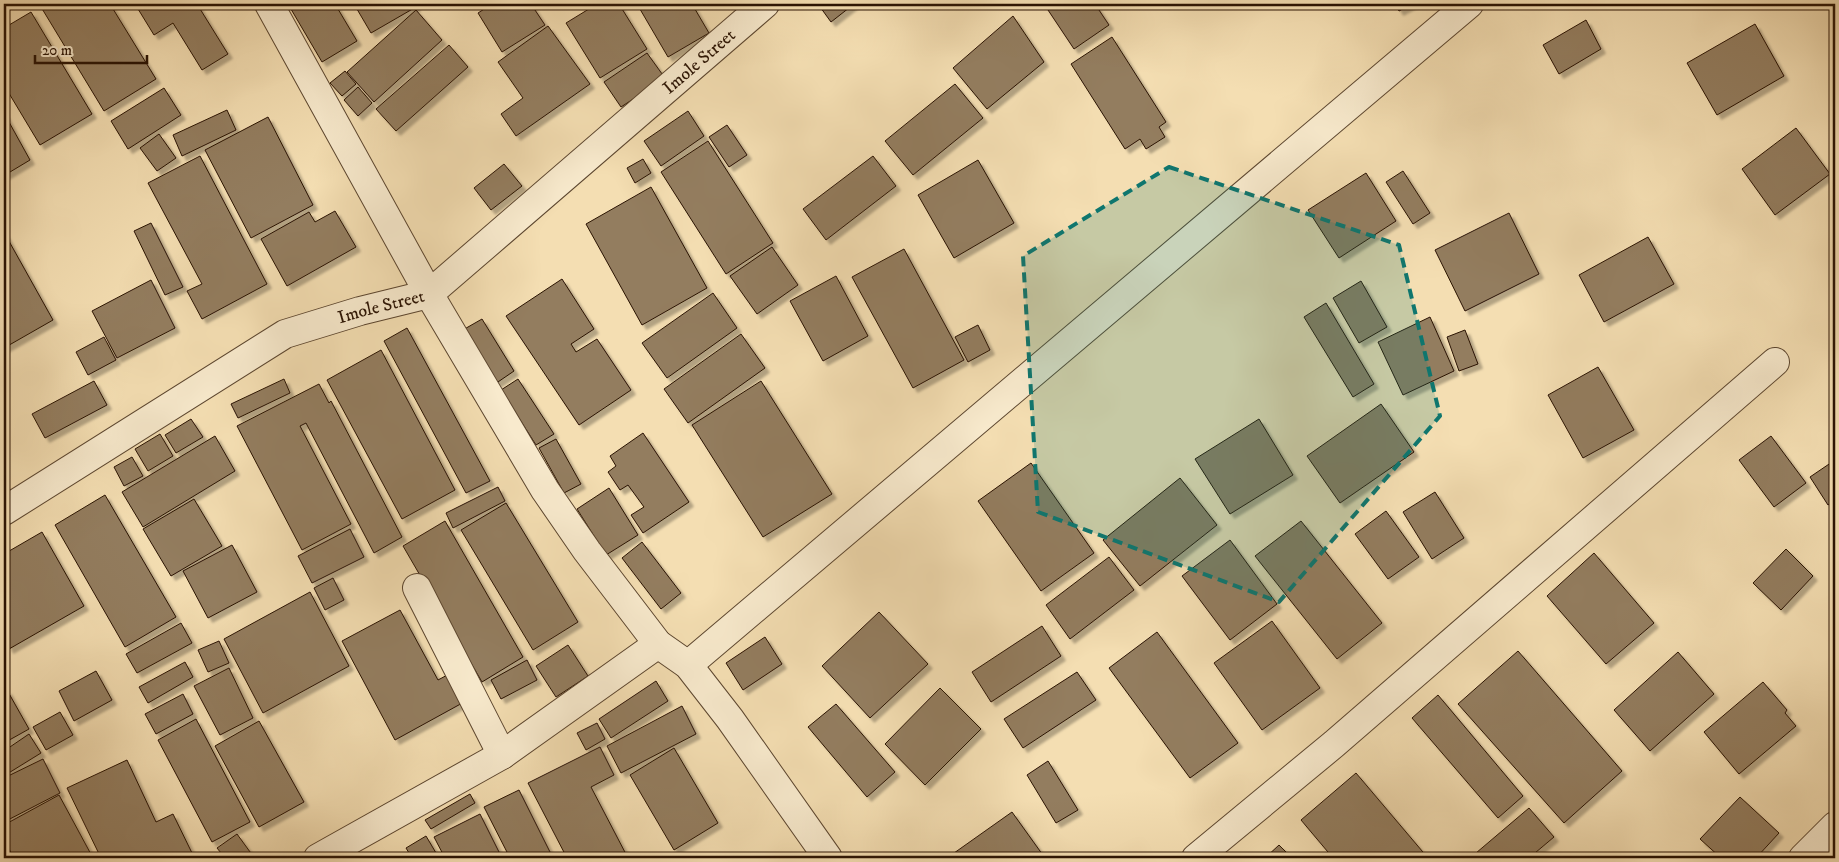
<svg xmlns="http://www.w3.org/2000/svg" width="1839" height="862" font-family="'IM FELL DW Pica',serif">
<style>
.building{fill:#937d5e;stroke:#2a1303;filter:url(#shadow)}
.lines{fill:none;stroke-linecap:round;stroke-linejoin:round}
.minor-casing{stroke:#5c462f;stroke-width:30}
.minor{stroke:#f8eacd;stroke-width:28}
.marked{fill:#0f766e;fill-opacity:0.2;stroke:#0f766e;stroke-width:4;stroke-dasharray:10 6;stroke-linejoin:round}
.labels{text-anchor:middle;stroke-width:4.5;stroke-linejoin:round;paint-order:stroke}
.street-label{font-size:18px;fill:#2a1303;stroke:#f8eacd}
</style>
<defs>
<filter id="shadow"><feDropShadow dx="4.5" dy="4.5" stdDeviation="1" flood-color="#0004"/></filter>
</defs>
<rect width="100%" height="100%" fill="#f4deb2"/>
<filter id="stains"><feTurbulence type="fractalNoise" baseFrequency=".004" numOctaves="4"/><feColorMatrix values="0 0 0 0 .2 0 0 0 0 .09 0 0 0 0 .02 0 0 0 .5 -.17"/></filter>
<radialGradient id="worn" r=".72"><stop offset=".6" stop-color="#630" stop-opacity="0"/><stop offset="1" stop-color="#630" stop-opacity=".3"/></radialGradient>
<g class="building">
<path d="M47,4H110L156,79L104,111L41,7Z"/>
<path d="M135,4H197L228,54L202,70L173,23L154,35Z"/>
<path d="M288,4H335L357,41L322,62Z"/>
<path d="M354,4H414L416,7L371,33Z"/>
<path d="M492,4H531L545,25L502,52L478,13Z"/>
<path d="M597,4H619L647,49L600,78L566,23Z"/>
<path d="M637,4H692L709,33L668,57Z"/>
<path d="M818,4H854L831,22Z"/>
<path d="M1044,4H1095L1109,25L1074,49Z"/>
<path d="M1395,4H1412L1399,11Z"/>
<path d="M416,10L442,40L374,102L347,72Z"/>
<path d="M31,12L92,114L40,145L4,85V28Z"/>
<path d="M1013,16L1044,62L987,109L953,68Z"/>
<path d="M1586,20L1601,49L1559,74L1543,45Z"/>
<path d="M1755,24L1784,76L1717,115L1687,63Z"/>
<path d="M548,26L590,84L516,136L501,114L523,98L498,62Z"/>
<path d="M1112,37L1166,122L1159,127L1165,137L1146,149L1140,139L1125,149L1071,64Z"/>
<path d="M449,45L468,67L396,131L376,109Z"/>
<path d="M647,53L665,78L621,107L604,82Z"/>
<path d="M345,71L356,84L342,96L330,83Z"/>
<path d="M955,84L983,118L913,175L885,141Z"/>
<path d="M358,87L372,103L358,116L344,100Z"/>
<path d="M164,88L181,115L128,149L111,121Z"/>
<path d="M227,110L236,130L182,156L173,135Z"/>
<path d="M688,111L704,136L661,166L644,141Z"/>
<path d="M4,113L30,160L5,175L4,172Z"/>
<path d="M268,117L313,205L251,238L205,150Z"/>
<path d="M727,125L747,155L729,167L709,137Z"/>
<path d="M1796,128L1830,174L1775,215L1742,169Z"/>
<path d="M159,134L176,158L157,171L140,148Z"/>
<path d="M708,141L773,243L726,274L661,172Z"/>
<path d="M200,156L267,284L202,319L187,291L202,284L148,183Z"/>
<path d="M873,156L896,186L826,240L803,209Z"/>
<path d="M643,159L651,173L635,183L627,168Z"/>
<path d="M978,160L1014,223L954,258L918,195Z"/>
<path d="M504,164L522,186L491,210L474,188Z"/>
<path d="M1403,171L1430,213L1413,224L1386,182Z"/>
<path d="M1366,173L1396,221L1339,258L1308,210Z"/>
<path d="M651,187L707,288L642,325L586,224Z"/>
<path d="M335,211L356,247L287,286L261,239L309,212L315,222Z"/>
<path d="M1509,213L1539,274L1465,311L1435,250Z"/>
<path d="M151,223L183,287L165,295L134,231Z"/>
<path d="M5,234L53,320L4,348V235Z"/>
<path d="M1648,237L1674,284L1604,322L1579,275Z"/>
<path d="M772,247L798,285L757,314L730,276Z"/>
<path d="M904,249L964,360L913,388L852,277Z"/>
<path d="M836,276L868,336L823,361L790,301Z"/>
<path d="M562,279L594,329L571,344L576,352L597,339L631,390L579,425L506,316Z"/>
<path d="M151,280L175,328L117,358L92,311Z"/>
<path d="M1361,281L1387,327L1359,343L1333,298Z"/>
<path d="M713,293L737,328L667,378L642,343Z"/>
<path d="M1326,303L1374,384L1353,397L1304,317Z"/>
<path d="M1430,317L1454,371L1403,395L1378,342Z"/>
<path d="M482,319L514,371L495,384L461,331Z"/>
<path d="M978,325L990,350L968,362L955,337Z"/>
<path d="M407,328L490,481L466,493L384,341Z"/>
<path d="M1465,330L1478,364L1459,371L1447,337Z"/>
<path d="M741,334L765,368L688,423L664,389Z"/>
<path d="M104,337L116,360L88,375L76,352Z"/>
<path d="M381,350L455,490L402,519L327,380Z"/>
<path d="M1598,367L1634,430L1583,458L1548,395Z"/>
<path d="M284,379L290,393L238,418L231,404Z"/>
<path d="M518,379L554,434L536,445L501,390Z"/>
<path d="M94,381L107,405L45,438L32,414Z"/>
<path d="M761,381L832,494L763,537L692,425Z"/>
<path d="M319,384L329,403L331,401L402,537L374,553L306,423L300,426L351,524L302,550L237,426Z"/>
<path d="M1381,404L1414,452L1340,503L1307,456Z"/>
<path d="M191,419L203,437L176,453L165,435Z"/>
<path d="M1259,419L1293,475L1230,514L1195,459Z"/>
<path d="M643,433L689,502L643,533L631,515L644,507L628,485L620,490L608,472L616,466L610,456Z"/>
<path d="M160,434L173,456L148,471L135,449Z"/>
<path d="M215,436L235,471L143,527L122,492Z"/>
<path d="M1771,436L1806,483L1774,507L1739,460Z"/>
<path d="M556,439L581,484L564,493L539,448Z"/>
<path d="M132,457L143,476L124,486L114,467Z"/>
<path d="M1835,460V500L1828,505L1810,477Z"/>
<path d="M1031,463L1094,553L1041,591L978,501Z"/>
<path d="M1180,478L1217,525L1140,586L1103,540Z"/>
<path d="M498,487L505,501L453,528L446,513Z"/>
<path d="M609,488L638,535L606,555L577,509Z"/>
<path d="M1435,492L1464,538L1432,559L1403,512Z"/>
<path d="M105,495L176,617L125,647L55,525Z"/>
<path d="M194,499L222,546L171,576L143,529Z"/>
<path d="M506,503L578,622L533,650L461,530Z"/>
<path d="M1386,511L1419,557L1388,579L1355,534Z"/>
<path d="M445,521L523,657L482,682L403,546Z"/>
<path d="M1301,521L1382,623L1337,659L1255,556Z"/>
<path d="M350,529L364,557L312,583L298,556Z"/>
<path d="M42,532L84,606L9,649L4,639V554Z"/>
<path d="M1230,540L1277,604L1230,640L1182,576Z"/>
<path d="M642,542L681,593L661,609L622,558Z"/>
<path d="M232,545L257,592L208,618L183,571Z"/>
<path d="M1786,549L1813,576L1781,610L1753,583Z"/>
<path d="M1594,553L1654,623L1606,664L1547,596Z"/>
<path d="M1109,557L1134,590L1070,639L1046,605Z"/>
<path d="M333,578L344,600L325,610L314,588Z"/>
<path d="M310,592L349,666L263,713L224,639Z"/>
<path d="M400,610L438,680L451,673L466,701L395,740L342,641Z"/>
<path d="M879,612L928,664L870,718L822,666Z"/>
<path d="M1272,621L1320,688L1262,730L1214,663Z"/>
<path d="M181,623L192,643L137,673L126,654Z"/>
<path d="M1042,626L1061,656L991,702L972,672Z"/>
<path d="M1157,632L1238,743L1190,778L1109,668Z"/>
<path d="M765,637L782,664L743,690L726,663Z"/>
<path d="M219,641L229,663L208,672L198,650Z"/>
<path d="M568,645L588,676L556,697L536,666Z"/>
<path d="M1518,651L1622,771L1564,823L1458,704Z"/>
<path d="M1678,652L1714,694L1650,751L1614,710Z"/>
<path d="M527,660L537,680L501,699L491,680Z"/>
<path d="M185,662L193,677L148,703L139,687Z"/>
<path d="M229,668L253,718L220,735L194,686Z"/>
<path d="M96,671L112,700L74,721L59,691Z"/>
<path d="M1077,672L1096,700L1023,748L1004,719Z"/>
<path d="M656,681L668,701L611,738L599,719Z"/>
<path d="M1763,682L1787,710L1785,713L1796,726L1739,774L1704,732Z"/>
<path d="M940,688L981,729L925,785L885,744Z"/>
<path d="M7,690L29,729L4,743V692Z"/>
<path d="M183,694L193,714L156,734L145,714Z"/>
<path d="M1438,695L1523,796L1498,818L1412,718Z"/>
<path d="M836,704L895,772L867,797L808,727Z"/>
<path d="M682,706L696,734L621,773L607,746Z"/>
<path d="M60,712L73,735L46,750L33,727Z"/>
<path d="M196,719L250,822L212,842L158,740Z"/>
<path d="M259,721L304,802L259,827L215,746Z"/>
<path d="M597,723L605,739L586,750L577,733Z"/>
<path d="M29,734L41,753L7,774L4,769V751Z"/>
<path d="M600,747L614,775L591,787L628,858H567L528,783Z"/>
<path d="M674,748L718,823L674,850L630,775Z"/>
<path d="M43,759L60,793L4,822V778Z"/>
<path d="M127,760L156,822L173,814L192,853L182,858H101L67,788Z"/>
<path d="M1048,761L1078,810L1056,823L1027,775Z"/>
<path d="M1356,773L1428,858H1333L1301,820Z"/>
<path d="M519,790L553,858H510L484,807Z"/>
<path d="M470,794L475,803L431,829L425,820Z"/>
<path d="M59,795L93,858H14L4,840V825Z"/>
<path d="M1740,797L1779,833L1756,858H1721L1700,839Z"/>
<path d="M1529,808L1554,837L1529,858H1480L1476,853Z"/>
<path d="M1012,812L1045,858H947Z"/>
<path d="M480,814L502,858H445L434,837Z"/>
<path d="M237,834L253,856L251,858H225L217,848Z"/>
<path d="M426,836L439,858H412L406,848Z"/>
<path d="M1279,845L1292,858H1265Z"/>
</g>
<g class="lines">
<g class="minor-casing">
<g id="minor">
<path d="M269,4L429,294L545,490L587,551L658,644L688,665L730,719L828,858"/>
<path id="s1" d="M4,511L285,334L360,311L429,294L765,4"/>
<path d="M417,588L502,755"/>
<path d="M688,665L1469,4"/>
<path d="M318,858L502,755L658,644"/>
<path d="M1196,858L1334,744L1775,362"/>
<path d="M1803,858L1835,826"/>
</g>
</g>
<use href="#minor" class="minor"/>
</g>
<path class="marked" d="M1169,167L1399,245L1440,416L1279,602L1038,512L1023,256Z"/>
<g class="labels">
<g class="street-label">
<text dy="6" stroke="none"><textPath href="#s1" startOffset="838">Imole Street</textPath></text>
<text dy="6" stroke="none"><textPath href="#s1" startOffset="432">Imole Street</textPath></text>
</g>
</g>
<rect width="1839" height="862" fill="none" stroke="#f4deb2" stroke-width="20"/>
<rect x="5" y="5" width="1829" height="852" fill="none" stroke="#2a1303" stroke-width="2.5"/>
<rect x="10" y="10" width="1819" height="842" fill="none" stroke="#2a1303"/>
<path d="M35 55v8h112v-8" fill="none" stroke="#2a1303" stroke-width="2.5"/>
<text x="42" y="55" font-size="15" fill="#2a1303" stroke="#f8eacd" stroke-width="4" paint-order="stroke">20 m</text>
<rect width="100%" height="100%" filter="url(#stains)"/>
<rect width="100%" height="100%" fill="url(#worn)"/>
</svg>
